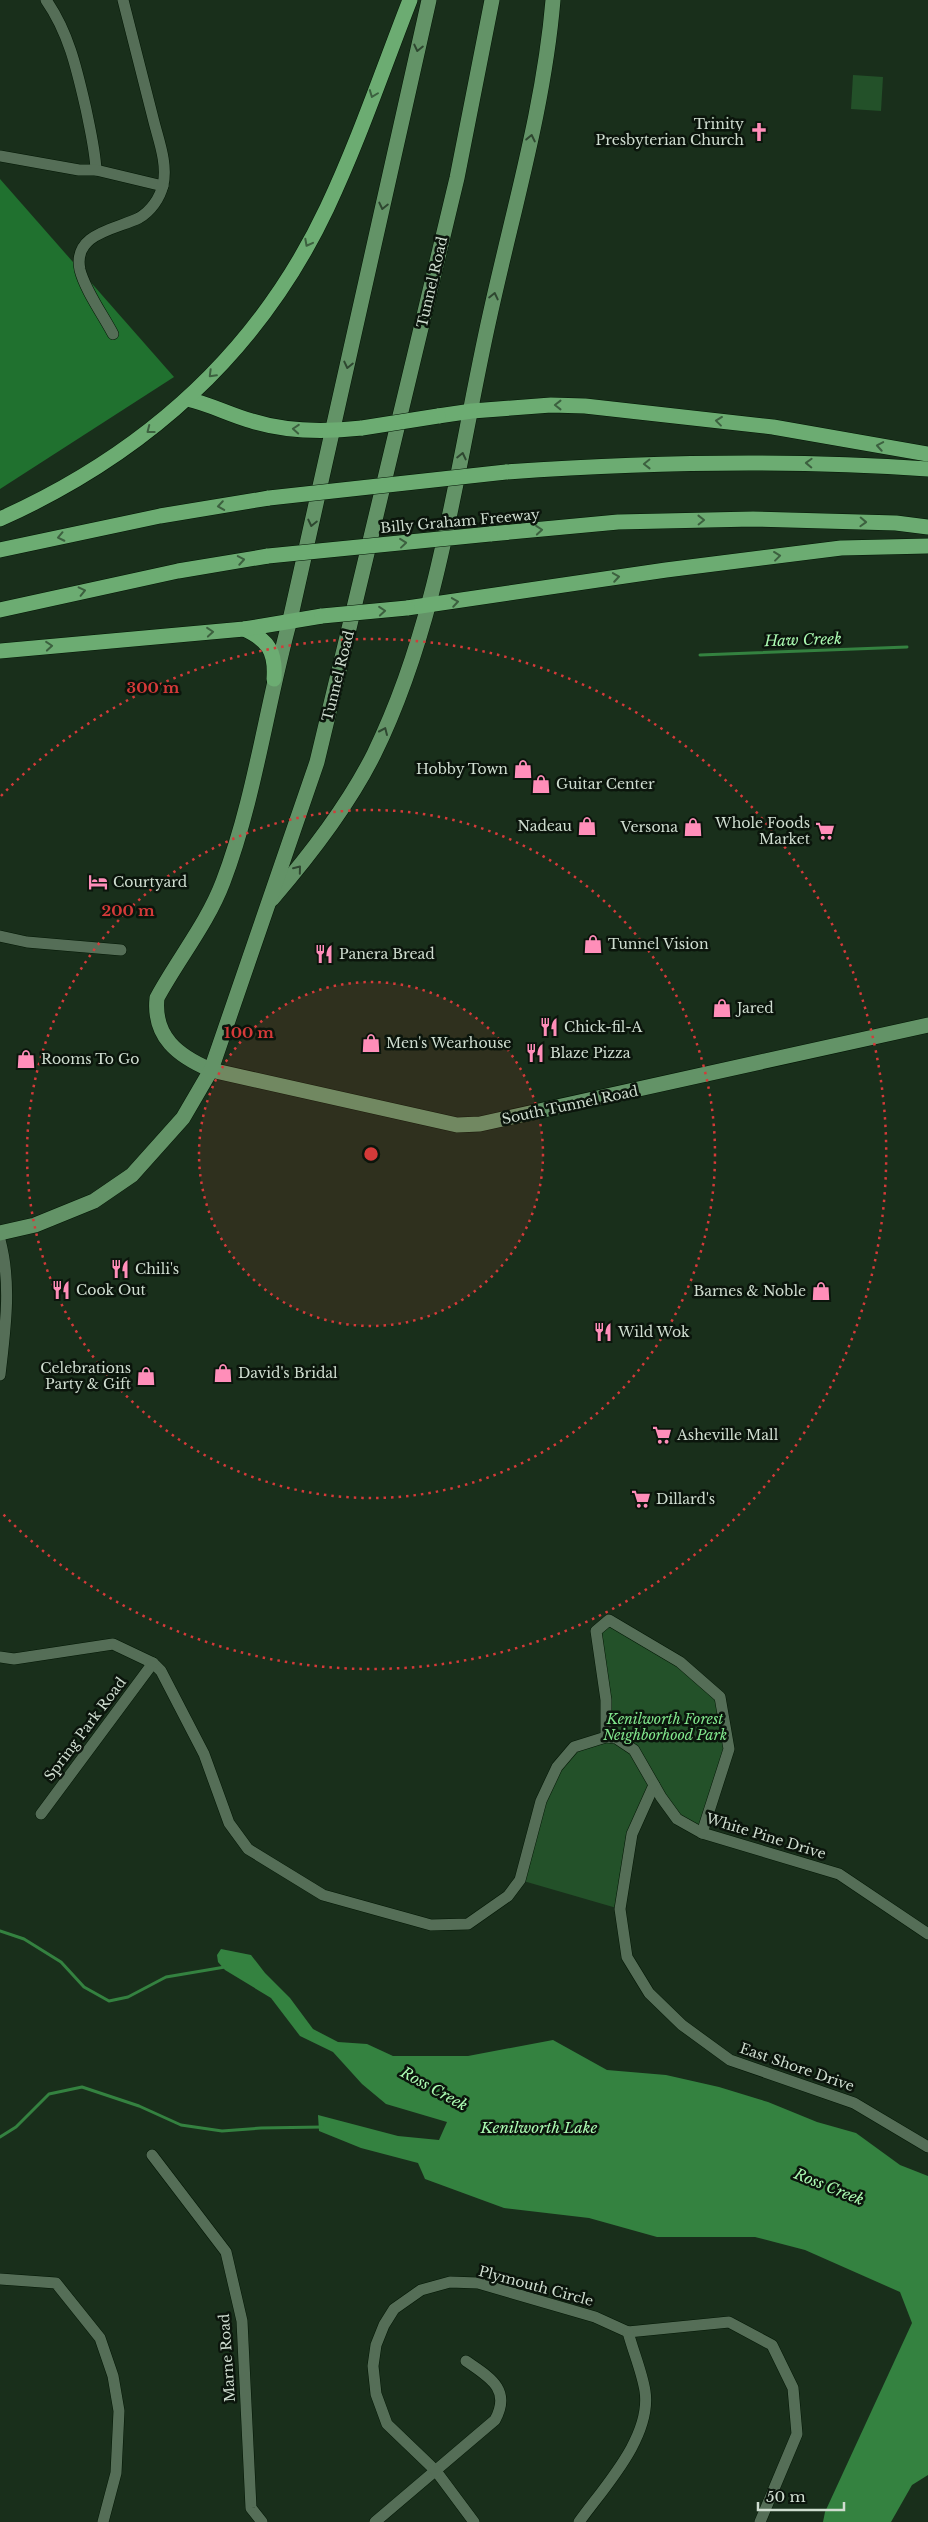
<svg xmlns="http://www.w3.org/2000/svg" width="928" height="2522" font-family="'Libre Baskerville',serif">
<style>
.green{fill:#235129}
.forest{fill:#20712f}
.water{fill:#348240}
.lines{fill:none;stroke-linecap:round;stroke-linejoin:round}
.stream{stroke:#348240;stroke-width:3}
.minor-casing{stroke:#031705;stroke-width:12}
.major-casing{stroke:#031705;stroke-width:16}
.highway-casing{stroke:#031705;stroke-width:16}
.minor{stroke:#556e57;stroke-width:11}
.major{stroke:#639367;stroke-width:15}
.highway{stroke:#6cac72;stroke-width:15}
.highway-bridge-casing{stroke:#031705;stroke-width:16;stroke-linecap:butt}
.highway-bridge{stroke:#6cac72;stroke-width:15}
.oneway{stroke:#2e4730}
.oneway2{stroke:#3c603f}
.ring{fill:none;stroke:#d53a39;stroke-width:2.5;stroke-dasharray:2.5 5}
.labels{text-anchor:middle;stroke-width:5;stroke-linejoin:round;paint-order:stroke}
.poi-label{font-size:14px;fill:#cfddd0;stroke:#0b150c;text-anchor:start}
.street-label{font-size:14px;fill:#cfddd0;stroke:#0b150c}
.park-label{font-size:14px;font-style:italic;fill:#80e68c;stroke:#0b150c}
.water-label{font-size:15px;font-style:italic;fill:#abfbb2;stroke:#0b150c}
.centre{fill:#d53a39;stroke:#0b150c;stroke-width:2.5}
.ring-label{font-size:15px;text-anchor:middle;font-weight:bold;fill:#d53a39;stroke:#0b150c;stroke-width:5;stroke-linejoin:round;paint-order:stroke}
</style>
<rect width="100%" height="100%" fill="#192f1b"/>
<g class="green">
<path d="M853,75L883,77L881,111L851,109Z"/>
<path d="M609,1620L680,1662L720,1697L729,1749L702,1833L677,1819L654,1785L632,1834L620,1909L520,1880L541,1801L574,1747L606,1736L596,1631Z"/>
</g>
<path class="forest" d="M0,179L174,377L0,489Z"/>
<path class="water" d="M221,1949L251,1955L265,1973L290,1998L313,2029L338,2042L367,2044L393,2056H468L553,2040L607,2070L666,2075L719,2087L768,2102L817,2122L856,2133L900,2165L928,2176V2475L912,2485L891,2522H823L825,2512L912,2323L900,2292L805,2250L755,2237H657L589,2218L504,2208L425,2179L418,2163L361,2148L319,2131L318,2115L398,2136L439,2140L447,2122L386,2104L362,2084L333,2052L300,2036L271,1998L225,1970L218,1962L217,1955Z"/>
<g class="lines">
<g class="stream">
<path d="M700,655L907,647"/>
<path d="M0,1931L24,1939L61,1962L84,1987L109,2001L128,1997L166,1977L225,1967"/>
<path d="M0,2137L16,2127L49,2094L82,2087L139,2106L181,2125L222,2131L261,2128L322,2127"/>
</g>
<g class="minor-casing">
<g id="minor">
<path d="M46,0C69,33 77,70 86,109C90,129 95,149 96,170"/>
<path d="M0,156L79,170H96L163,186"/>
<path d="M113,334C103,315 85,290 80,270C72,233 117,229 139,218C151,211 160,198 163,185C168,163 158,139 153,118C143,79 133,39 123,0"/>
<path d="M0,936L27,942L121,950"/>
<path d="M0,1240C12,1284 5,1331 0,1375"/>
<path d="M0,1657L14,1659L113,1644L153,1663L161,1671L204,1754L229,1823L248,1849L323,1895L431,1925L468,1924L508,1896L520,1880L541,1801L557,1767L574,1747L606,1737L616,1738L634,1750L661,1797L677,1819L702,1833L839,1874L928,1934"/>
<path d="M606,1737V1700L596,1631L609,1620L680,1662L720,1697L729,1749L702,1833"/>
<path d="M654,1785L632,1834L620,1909L627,1957L649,1993L682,2025L730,2060L854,2103L928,2147"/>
<path d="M41,1814L153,1663"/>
<path d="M152,2155L226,2252L242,2321L251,2508L262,2522"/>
<path d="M0,2279L56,2283L100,2338L113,2376L119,2411L116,2473L103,2522"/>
<path d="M628,2332L729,2322L772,2345L793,2388L797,2434L760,2522"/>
<path d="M375,2522L495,2420C512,2389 489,2377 466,2361"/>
<path d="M474,2522L436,2471L387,2424L376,2394L373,2366L376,2345L384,2325L394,2309L421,2290L450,2282L478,2283L595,2317L628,2332"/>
<path d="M579,2522C604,2487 652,2437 645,2391C642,2372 633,2351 628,2332"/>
</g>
</g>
<g class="major-casing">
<g id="major">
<path d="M429,0L290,620C266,707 255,798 223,882C207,924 178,959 157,998C153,1037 178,1056 211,1070L457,1125L480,1124L928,1025"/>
<path d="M272,899C310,855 348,806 374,754C441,617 457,462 490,315C513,210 544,107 553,0"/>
<path d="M0,1233L35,1225L94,1201L132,1175L183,1118L211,1070L317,762L457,178L492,0"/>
</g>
</g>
<g class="highway-casing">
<g id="highway">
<path d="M187,399C210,404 230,415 252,421C287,432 326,432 362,428"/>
<path d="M438,416L472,411L551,405L585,406L773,427L928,454"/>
<path d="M506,472C647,462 787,459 928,469"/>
<path d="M0,519C145,454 259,352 327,208C359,140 383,69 410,0"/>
<path d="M490,534L618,522L753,519L896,523L928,527"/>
<path d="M0,550L160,516L269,498"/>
<path d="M407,608L666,570L841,548L928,546"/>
<path d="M0,610L178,571L268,556"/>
<path d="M244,629C268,640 276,651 274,679"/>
<path d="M0,651L244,629L322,616"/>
</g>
</g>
<use href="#minor" class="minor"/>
<use href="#major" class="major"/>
<use href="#highway" class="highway"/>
<g class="highway-bridge-casing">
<g id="highway-bridge">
<path d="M362,428L438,416"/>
<path d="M269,498L506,472"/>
<path d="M268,556L490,534"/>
<path d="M322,616L407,608"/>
</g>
</g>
<use href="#highway-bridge" class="highway-bridge"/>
</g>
<defs><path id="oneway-chevron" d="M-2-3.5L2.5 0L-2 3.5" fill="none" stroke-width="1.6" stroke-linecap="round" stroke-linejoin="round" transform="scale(1.25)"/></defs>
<g class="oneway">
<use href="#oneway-chevron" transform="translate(418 48) rotate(103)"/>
<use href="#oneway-chevron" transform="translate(531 138) rotate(-78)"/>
<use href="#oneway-chevron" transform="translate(383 206) rotate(103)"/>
<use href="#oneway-chevron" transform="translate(494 296) rotate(-77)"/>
<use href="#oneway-chevron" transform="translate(348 365) rotate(103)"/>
<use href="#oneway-chevron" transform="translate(462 456) rotate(-77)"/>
<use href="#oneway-chevron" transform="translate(312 523) rotate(103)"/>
<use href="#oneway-chevron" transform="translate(384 731) rotate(-66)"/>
<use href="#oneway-chevron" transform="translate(298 869) rotate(-51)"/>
</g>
<g class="oneway2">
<use href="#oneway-chevron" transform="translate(373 94) rotate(111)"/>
<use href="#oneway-chevron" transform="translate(308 243) rotate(118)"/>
<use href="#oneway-chevron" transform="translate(212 374) rotate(135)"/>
<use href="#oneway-chevron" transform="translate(558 405) rotate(-180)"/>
<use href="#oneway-chevron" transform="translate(719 421) rotate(-173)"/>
<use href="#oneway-chevron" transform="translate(296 429) rotate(-176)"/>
<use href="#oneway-chevron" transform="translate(150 430) rotate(142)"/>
<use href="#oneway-chevron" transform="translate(880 446) rotate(-170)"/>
<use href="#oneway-chevron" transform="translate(809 463) rotate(-178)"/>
<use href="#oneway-chevron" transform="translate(647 464) rotate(179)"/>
<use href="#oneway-chevron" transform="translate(221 506) rotate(171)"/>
<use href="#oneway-chevron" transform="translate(701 520) rotate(-1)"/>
<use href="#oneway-chevron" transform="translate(863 522) rotate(2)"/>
<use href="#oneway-chevron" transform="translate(539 530) rotate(-5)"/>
<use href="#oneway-chevron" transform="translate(61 537) rotate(168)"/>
<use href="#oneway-chevron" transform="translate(403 543) rotate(-6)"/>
<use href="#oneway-chevron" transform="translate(777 556) rotate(-7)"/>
<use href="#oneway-chevron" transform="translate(241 560) rotate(-10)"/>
<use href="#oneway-chevron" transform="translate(616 577) rotate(-9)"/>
<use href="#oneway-chevron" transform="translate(82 591) rotate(-13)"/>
<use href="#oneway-chevron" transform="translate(455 602) rotate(-9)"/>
<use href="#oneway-chevron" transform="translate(382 611) rotate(-5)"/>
<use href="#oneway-chevron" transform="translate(210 632) rotate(-5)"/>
<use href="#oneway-chevron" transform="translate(49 646) rotate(-5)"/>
</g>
<circle cx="371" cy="1154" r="172" fill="#d53a39" fill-opacity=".12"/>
<g class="ring">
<circle cx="371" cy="1154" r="172"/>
<circle cx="371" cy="1154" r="344"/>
<path d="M1 796A515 515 0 1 1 1 1512"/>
</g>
<defs>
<g id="church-bare" transform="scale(1.5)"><path d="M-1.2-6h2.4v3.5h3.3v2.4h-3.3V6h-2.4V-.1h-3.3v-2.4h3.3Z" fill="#ff8eb9" stroke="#0b150c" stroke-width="2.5" paint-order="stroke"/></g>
<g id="shop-bare" transform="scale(1.5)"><path d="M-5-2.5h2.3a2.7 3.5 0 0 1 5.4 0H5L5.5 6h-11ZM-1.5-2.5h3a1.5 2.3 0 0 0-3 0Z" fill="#ff8eb9" stroke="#0b150c" stroke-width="2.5" paint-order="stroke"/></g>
<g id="supermarket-bare" transform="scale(1.5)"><path d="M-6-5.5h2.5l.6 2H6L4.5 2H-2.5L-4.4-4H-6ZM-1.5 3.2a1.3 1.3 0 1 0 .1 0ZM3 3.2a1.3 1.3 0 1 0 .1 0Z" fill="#ff8eb9" stroke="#0b150c" stroke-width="2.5" paint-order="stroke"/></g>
<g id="hotel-bare" transform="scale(1.5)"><path d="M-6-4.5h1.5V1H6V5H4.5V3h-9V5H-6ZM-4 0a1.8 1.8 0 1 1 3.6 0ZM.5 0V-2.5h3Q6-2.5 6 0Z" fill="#ff8eb9" stroke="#0b150c" stroke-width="2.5" paint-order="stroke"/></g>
<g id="restaurant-bare" transform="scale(1.5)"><path d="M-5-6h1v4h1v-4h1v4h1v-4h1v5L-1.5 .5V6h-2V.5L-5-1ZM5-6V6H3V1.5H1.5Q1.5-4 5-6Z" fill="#ff8eb9" stroke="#0b150c" stroke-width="2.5" paint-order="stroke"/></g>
</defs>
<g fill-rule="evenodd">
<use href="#church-bare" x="759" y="132"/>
<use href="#shop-bare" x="523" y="769"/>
<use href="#shop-bare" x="541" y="784"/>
<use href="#shop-bare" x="587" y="826"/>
<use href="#shop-bare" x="693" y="827"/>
<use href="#supermarket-bare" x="825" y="831"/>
<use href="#hotel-bare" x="98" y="882"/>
<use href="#shop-bare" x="593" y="944"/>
<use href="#restaurant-bare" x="324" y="954"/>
<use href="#shop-bare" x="722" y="1008"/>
<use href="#restaurant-bare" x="549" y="1027"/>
<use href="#shop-bare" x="371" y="1043"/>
<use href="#restaurant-bare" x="535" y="1053"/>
<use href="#shop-bare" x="26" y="1059"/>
<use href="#restaurant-bare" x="120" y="1269"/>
<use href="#restaurant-bare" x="61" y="1290"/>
<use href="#shop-bare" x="821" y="1291"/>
<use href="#restaurant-bare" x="603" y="1332"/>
<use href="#shop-bare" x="223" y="1373"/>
<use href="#shop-bare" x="146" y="1376"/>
<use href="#supermarket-bare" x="662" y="1435"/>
<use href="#supermarket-bare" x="641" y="1499"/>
</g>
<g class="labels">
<g class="poi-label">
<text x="744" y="129" text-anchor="end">Trinity<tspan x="744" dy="16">Presbyterian Church</tspan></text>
<text x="508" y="774" text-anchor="end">Hobby Town</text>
<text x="556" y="789">Guitar Center</text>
<text x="810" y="828" text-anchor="end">Whole Foods<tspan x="810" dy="16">Market</tspan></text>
<text x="572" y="831" text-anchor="end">Nadeau</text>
<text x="678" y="832" text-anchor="end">Versona</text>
<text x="113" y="887">Courtyard</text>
<text x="608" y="949">Tunnel Vision</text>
<text x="339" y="959">Panera Bread</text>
<text x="737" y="1013">Jared</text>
<text x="564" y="1032">Chick-fil-A</text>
<text x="386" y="1048">Men's Wearhouse</text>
<text x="550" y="1058">Blaze Pizza</text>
<text x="41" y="1064">Rooms To Go</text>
<text x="135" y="1274">Chili's</text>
<text x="76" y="1295">Cook Out</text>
<text x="806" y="1296" text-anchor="end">Barnes &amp; Noble</text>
<text x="618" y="1337">Wild Wok</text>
<text x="131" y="1373" text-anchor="end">Celebrations<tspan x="131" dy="16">Party &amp; Gift</tspan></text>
<text x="238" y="1378">David's Bridal</text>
<text x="677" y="1440">Asheville Mall</text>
<text x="656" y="1504">Dillard's</text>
</g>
<g class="street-label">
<text transform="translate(432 282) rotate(-77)" y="5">Tunnel Road</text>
<text transform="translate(460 521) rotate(-5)" y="5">Billy Graham Freeway</text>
<text transform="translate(338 676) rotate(-76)" y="5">Tunnel Road</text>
<text transform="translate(570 1105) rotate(-12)" y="5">South Tunnel Road</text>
<text transform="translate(85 1729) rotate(-53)" y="5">Spring Park Road</text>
<text transform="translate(766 1836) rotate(17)" y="5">White Pine Drive</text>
<text transform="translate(797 2067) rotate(19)" y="5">East Shore Drive</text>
<text transform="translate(536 2286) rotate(15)" y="5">Plymouth Circle</text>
<text transform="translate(227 2358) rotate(-94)" y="5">Marne Road</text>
</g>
<g class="park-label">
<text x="665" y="1724">Kenilworth Forest<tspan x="665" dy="16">Neighborhood Park</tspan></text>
</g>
<g class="water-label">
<text transform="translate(803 640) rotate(-2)" y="5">Haw Creek</text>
<text transform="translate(434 2089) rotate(29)" y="5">Ross Creek</text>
<text x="539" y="2133">Kenilworth Lake</text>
<text transform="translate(829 2187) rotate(22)" y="5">Ross Creek</text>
</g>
</g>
<circle cx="371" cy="1154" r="8" class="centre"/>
<g class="ring-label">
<text x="153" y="693">300 m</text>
<text x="128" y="916">200 m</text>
<text x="249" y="1038">100 m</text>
</g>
<path d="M758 2502v8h86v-8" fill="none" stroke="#cfddd0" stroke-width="2.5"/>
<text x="766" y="2502" font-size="15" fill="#cfddd0" stroke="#0b150c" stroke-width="4" paint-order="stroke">50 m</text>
</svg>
